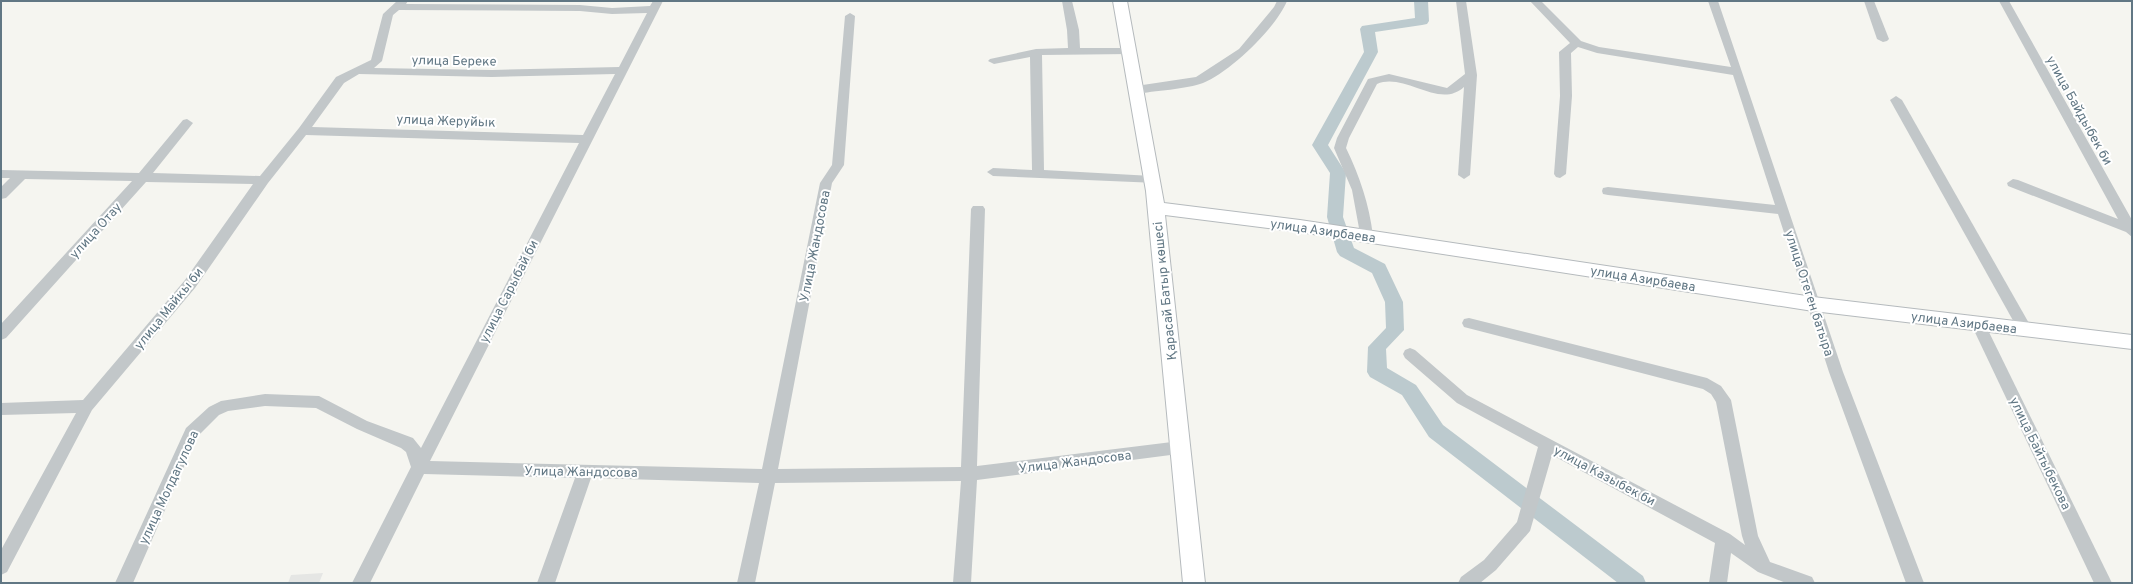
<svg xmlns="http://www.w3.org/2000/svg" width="2133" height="584" font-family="Overpass,sans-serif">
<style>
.built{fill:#e5e6e4}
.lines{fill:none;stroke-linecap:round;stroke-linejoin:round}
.river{fill:#bccace;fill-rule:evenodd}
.major-casing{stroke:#b5babd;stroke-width:2}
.minor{fill:#c2c7c9;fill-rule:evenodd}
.major{fill:#fff;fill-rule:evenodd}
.labels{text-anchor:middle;stroke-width:4;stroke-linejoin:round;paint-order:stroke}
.street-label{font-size:13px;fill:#617784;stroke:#fff}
</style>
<rect width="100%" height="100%" fill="#f5f5f0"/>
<path class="built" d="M323,573L319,583H288L291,575Z"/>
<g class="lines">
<path class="river" d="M1414,1H1428L1429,21L1427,24L1422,25L1375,32L1378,52L1328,145L1346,173L1343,217L1354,248L1385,264L1403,302L1404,330L1386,349L1387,368L1416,385L1443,425L1643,576L1646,583H1618L1429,437L1402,395L1370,377L1367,372L1368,347L1386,328L1385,302L1372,273L1340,256L1337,252L1327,217L1330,173L1312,145L1364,52L1360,29L1362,26L1415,18Z"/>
<g class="major-casing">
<path id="major" d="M1113,1H1127L1164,203L1300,220L1813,297L2132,335V349L1813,311L1300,232L1165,215L1205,583H1183L1146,191Z"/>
</g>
<g class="minor">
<path d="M397,1H408L406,4L580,5L612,8L650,6L653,1H663L430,461L762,469L820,183L832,165L845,16L850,13L855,16L844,165L832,183L778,469L961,467L971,209L973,206H983L985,209L977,466L1180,441L1186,443L1188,448L1186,453L977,480L971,583H953L961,481L775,483L755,583H737L759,483L591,478L555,583H537L575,478L424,474L370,583H352L411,467L406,452L401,448L357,429L316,408L265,406L228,411L219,415L197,437L133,583H115L186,428L209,407L221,401L265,394L319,396L367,421L413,438L421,448L579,143L306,135L268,183L195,288L92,410L7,572L1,575V550L76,413L1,415V403L83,400L185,280L253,184L146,182L6,338L1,340V324L132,181L25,179L6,198L1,199V187L10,178H1V170L139,173L183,120L187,119L193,123L153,173L260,176L299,128L336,77L371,60L383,14ZM399,10L580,11L612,14L647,13L619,67L492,70L374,68L382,61L393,15ZM359,74L492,77L615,74L583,135L312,127L344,83Z"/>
<path d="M1062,1H1072L1079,30L1080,48H1130L1136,51L1130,54L1042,55L1044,170L1152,176L1158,180L1157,183L993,176L987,172L993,168L1032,170L1030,57L994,64L988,61L990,59L1036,49L1068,48L1067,30Z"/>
<path d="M1277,1H1287C1276,28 1230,72 1203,83C1188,89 1153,91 1136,94L1130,90L1136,86L1196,77L1239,49L1274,7Z"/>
<path d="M1456,1H1466L1477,75L1470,175L1464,179L1458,175L1464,87C1439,110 1405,72 1377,84L1349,138L1346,148C1360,177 1369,204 1373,236L1371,239H1361L1352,190L1334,148L1337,138L1368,79L1389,74L1447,88L1465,74Z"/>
<path d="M1530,1H1541L1581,41L1599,47L1731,67L1708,1H1718L1843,372L1924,583H1906L1829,372L1778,214L1608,195L1603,194L1602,191L1603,188L1608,187L1775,205L1733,75L1597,53L1578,47L1571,53L1572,96L1566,174L1560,178L1556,177L1554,174L1560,96L1559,52L1570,43Z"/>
<path d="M1864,1H1874L1889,39L1887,41L1883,42L1877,39Z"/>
<path d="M1999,1H2009L2132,220V237L2126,232L2008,186L2007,183L2013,179L2018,180L2118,219Z"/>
<path d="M1896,96L1902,100L2030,325L2032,329L2030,333L2025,335L2020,333L1890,100Z"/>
<path d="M1469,318L1707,378L1721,386L1731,400L1758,536L1770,562L1812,577L1815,583H1786L1758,572L1731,553L1727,583H1709L1715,543L1552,455L1530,531L1496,570L1480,583H1458L1461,577L1484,560L1517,522L1538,447L1457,403L1405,358L1403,354L1405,350L1410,348L1415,350L1467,395L1730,534L1745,545L1742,536L1716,402L1711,394L1703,389L1464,327L1462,323L1464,319Z"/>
<path d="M1978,319L1983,320L1985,324L2112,583H2094L1971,324L1973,320Z"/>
</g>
<use href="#major" class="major"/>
</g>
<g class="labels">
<g class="street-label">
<text transform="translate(454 60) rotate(1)" y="5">улица Береке</text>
<text transform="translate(2080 110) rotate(61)" y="5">улица Байдыбек би</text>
<text transform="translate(446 120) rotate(2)" y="5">улица Жеруйык</text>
<text transform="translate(95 230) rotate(-48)" y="5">улица Отау</text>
<text transform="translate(1323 230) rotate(8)" y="5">улица Азирбаева</text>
<text transform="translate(814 246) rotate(-79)" y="5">Улица Жандосова</text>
<text transform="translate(1643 278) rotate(9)" y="5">улица Азирбаева</text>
<text transform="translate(508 291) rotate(-63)" y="5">улица Сарыбай би</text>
<text transform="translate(1164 291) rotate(-96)" y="5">Қарасай Батыр көшесі</text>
<text transform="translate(1810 293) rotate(72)" y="5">улица Отеген батыра</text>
<text transform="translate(168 308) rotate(-51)" y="5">улица Майкы би</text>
<text transform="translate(1964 322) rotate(7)" y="5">улица Азирбаева</text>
<text transform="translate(2041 453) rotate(64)" y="5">улица Байтыбекова</text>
<text transform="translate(1075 461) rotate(-7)" y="5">Улица Жандосова</text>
<text transform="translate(581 471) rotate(1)" y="5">Улица Жандосова</text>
<text transform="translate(1605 475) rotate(28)" y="5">улица Казыбек би</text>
<text transform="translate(168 487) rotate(-65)" y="5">улица Молдагулова</text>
</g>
</g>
<rect width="2133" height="584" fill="none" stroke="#617784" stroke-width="4"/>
</svg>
